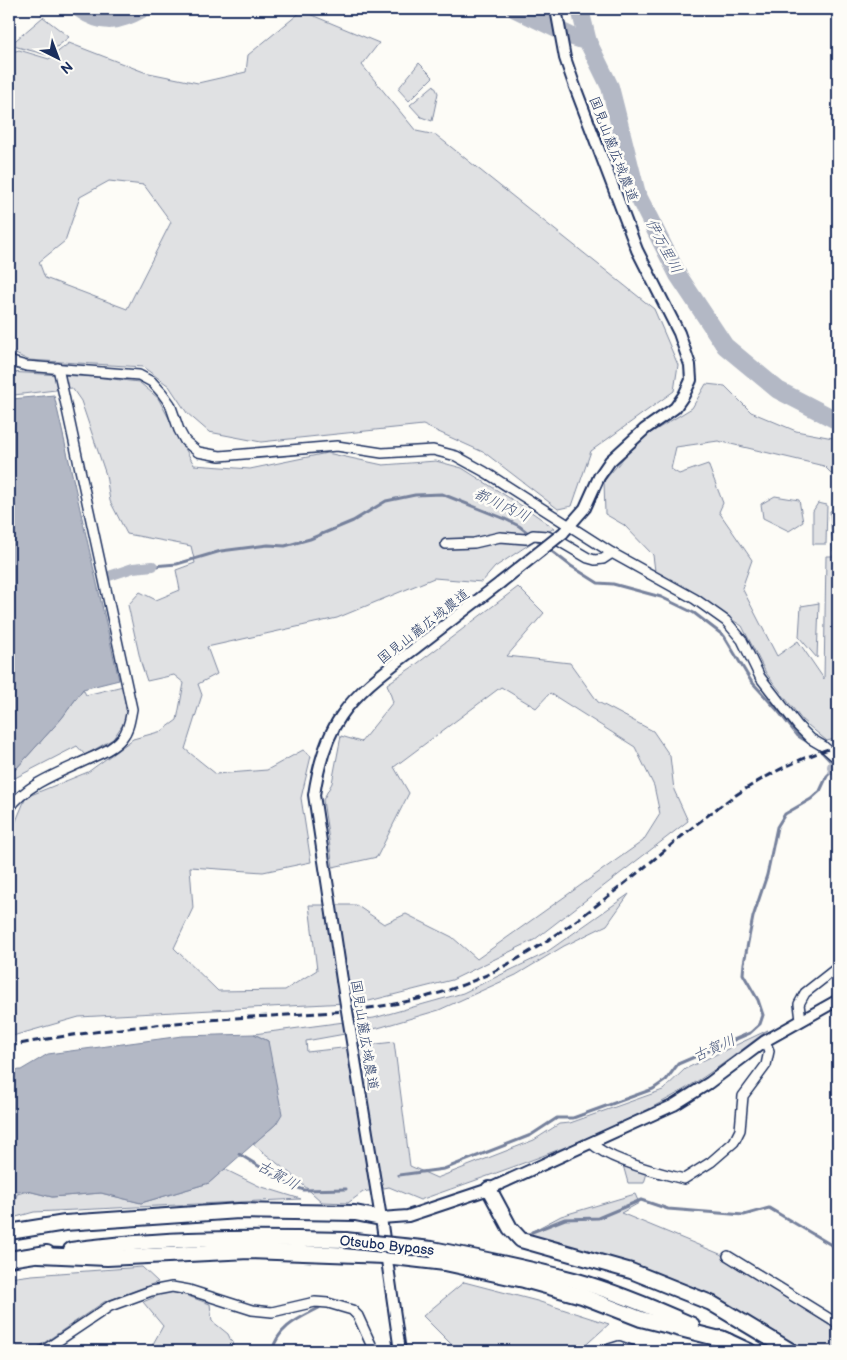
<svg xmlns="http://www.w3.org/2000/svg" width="847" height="1360" font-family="'Balsamiq Sans','Klee One',sans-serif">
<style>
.green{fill:#e0e1e3;stroke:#7e88a0;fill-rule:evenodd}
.water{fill:#b3b8c5;stroke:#76819c}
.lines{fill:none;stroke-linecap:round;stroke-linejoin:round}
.stream{stroke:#76819c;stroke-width:3}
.canal{stroke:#b3b8c5;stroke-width:10}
.river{stroke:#b3b8c5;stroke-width:18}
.minor-casing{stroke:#1b2f5e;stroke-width:12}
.tertiary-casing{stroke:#1b2f5e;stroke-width:14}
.trunk-casing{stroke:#1b2f5e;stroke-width:18}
.minor{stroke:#fdfcf7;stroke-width:9}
.tertiary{stroke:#fdfcf7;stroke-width:10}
.trunk{stroke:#fdfcf7;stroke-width:14}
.rail{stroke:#1b2f5e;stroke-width:3;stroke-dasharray:8 4;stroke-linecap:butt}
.tertiary-bridge-casing{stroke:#1b2f5e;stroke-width:14;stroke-linecap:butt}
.trunk-bridge-casing{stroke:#1b2f5e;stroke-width:18;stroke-linecap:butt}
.tertiary-bridge{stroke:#fdfcf7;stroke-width:10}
.trunk-bridge{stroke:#fdfcf7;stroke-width:14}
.labels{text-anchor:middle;stroke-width:5;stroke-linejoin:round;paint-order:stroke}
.street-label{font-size:14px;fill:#1b2f5e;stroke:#fdfcf7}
.water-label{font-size:15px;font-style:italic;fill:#49587d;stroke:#fdfcf7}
</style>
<rect width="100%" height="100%" fill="#fdfcf7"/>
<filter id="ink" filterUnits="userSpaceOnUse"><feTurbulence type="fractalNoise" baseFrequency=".02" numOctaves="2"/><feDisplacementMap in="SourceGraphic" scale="10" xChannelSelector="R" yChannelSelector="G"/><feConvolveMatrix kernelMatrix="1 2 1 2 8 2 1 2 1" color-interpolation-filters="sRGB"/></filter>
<g filter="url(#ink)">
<g class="green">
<path d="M302,11L379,43L362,65L416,131L436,135L654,309L678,365L674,391L591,451L572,506L558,509L485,453L423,425L261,442L209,432L187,413L169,386L143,367L28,360L9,351V53L19,50L49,59L69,43L144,72L198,83L246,72L248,55ZM109,181L144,185L171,222L127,309L45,278L39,262L65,241L80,197Z"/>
<path d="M43,17L69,37L47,55L10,45Z"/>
<path d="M419,63L433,77L409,101L398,89Z"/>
<path d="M434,85L438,93L432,121L421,117L410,105Z"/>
<path d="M9,372L94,377L139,382L158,398L194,465L250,469L327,453L383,465L436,461L462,468L530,511L554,528L495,567L482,582L434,578L337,618L207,647L217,674L198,684L202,695L185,749L216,774L267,770L303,750L311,756L301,798L311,862L263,872L190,867L193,908L174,948L218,991L285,990L317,970L309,905H356L384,924L406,914L452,937L477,959L643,841L660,814L654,786L635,747L550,693L536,708L501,687L394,767L409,793L377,857L333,867L323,800L332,783L341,736L361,742L393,702L387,684L414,666L518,587L544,613L507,656L570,663L598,702L653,731L670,756L674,790L688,821L534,940L452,980L365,1002L79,1017L9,1037V838L26,797L88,772L133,739L162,731L177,720L184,683L174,675L147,681L141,663L128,605L140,592L156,600L180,590L176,570L195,563L191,546L127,534L110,501L106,475L81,401L72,388L14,395L9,393Z"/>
<path d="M706,384L725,386L751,412L796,431L838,439V480L824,466L718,441L676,447L671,469L679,474L708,464L723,503L719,512L752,560L742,588L777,656L798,641L824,679L826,556H838V738L827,741L802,720L766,673L742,626L655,571L653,555L624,525L605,514L604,481L639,440L692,408Z"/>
<path d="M775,496L799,500L803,522L789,531L763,518L761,504Z"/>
<path d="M818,503L827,505L826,544H813V511Z"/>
<path d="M838,508V551H833L830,511Z"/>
<path d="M819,603L817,658L799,637L801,606Z"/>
<path d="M123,686L127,718L113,739L85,755L77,746L15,778L9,791V772L15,770L62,718L83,689L86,695Z"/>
<path d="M629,894L607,925L564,946L516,975L439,1010L378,1028L306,1041L307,1052L394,1042L410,1166L437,1178L534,1140L559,1124L570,1123L663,1090L685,1069L768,1030C734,1056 700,1082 662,1102C585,1144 501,1171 420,1200L389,1187L363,1192L348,1203L322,1202L292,1175L253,1144L276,1124L268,1041L254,1034L374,1018L463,993L544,954Z"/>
<path d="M623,1165L647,1173L644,1183H628Z"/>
<path d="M224,1169L259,1186L301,1199L34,1212L9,1219V1205L14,1204L17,1194L28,1191L52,1197L101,1193L141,1203L209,1183Z"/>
<path d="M635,1194L639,1203L621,1213L720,1254L838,1331V1351H803L786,1339L715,1296L641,1268L527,1234L561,1216Z"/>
<path d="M142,1267L158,1282L104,1302L32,1351H19L13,1346H9V1278L32,1275Z"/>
<path d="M464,1282L537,1301L609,1324L579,1351H458L423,1316Z"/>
<path d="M171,1290L210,1304L212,1321L228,1334L236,1351H149L163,1326L143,1302Z"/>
</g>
<g class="water">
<path d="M54,395L119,680L83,689L62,718L15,770L9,772V397L12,399Z"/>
<path d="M254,1034L268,1041L282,1114L276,1124L209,1183L141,1203L101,1193L52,1197L28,1191H9V1071L21,1070L48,1054L182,1036Z"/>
</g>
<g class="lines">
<g class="stream">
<path d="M153,566L177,564L221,551L268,545L285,546L310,539L353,521L386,501L415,495L442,494L505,519L519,526L571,566L598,583L613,584L661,597L694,613L724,636L751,681L779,712L798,736L811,744"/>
<path d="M239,1154L288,1184L304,1190L346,1189"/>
<path d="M399,1175L444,1169L531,1135L557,1118H573L653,1089L666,1080L678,1064L750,1033L760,1024L763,1015L758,1000L743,974L744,963L753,917L767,875L777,827L785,814L811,799L820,791L827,776L836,767L817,747"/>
<path d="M532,1232L565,1219L598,1218L641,1200L668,1209L744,1215L769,1208L838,1249"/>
<path d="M272,1351C279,1326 298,1319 319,1308"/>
</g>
<path class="canal" d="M109,576L133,568L153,566"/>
<g class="river">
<path d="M80,9C103,25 119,22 142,9"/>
<path d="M515,9L573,37L588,42"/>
<path d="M580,9L588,42L610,87L637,194L678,275L725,346L778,390L838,421"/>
<path d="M836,767L838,766"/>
</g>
<g class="minor-casing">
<g id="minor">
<path d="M9,359L12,362L26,366L139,375L152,382L162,393L170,404L179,430L185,441L198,452L220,456L337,446L382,453L433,450L456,456L485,472L612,553L695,599L726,621L742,640L760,677L798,726L811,739L823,746L838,759"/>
<path d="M446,544L474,543L500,537L526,539L533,535L547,536L559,541L588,558L595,560L603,559L612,553"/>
<path d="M9,809C28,782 64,771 93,757C104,752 115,747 122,738C129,730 130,719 132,709L58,368"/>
<path d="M801,1020L799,1004L805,993L838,967"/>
<path d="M591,1143C609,1160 659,1173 684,1179L711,1162L734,1142L740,1130L743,1096L766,1065L769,1051L765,1041"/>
<path d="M728,1256L838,1324"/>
<path d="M43,1351L110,1306L151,1291L172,1287L189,1290L252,1310L272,1312L315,1302L328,1303L352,1310L358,1316L374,1351"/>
<path d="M603,1351L619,1346L633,1351"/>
</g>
</g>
<g class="tertiary-casing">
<g id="tertiary">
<path d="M556,9L565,58L575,87L637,250L679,333L690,365L691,380L684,395L675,408L645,429L610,461L599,477L585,508L563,533"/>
<path d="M342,980L314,795C318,768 325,739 341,716C360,688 391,667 418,646C445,625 473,604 500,583"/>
<path d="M354,1054L381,1218L400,1351"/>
<path d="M381,1218L408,1216L489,1189L674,1105L709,1083L765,1041L838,1000"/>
</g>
</g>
<g class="trunk-casing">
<g id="trunk">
<path d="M489,1189L510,1228L521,1240L631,1271L711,1303L791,1351"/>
<path d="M9,1232L65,1223L239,1211L355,1213L381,1218"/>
<path d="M432,1249C479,1258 527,1268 574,1280C614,1291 654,1308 692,1325"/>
<path d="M71,1250C161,1237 254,1238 345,1240"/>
<path d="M39,1255L107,1258L249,1251L385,1256L445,1263L524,1280L582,1296L641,1319L728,1341"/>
<path d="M9,1259L47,1253"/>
<path d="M721,1338L749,1351"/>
</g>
</g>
<use href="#minor" class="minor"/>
<use href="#tertiary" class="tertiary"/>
<use href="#trunk" class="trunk"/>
<path class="rail" d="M9,1046C79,1032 150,1025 221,1019C301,1013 383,1015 460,986C520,964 575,923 625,883C662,854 697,821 736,795C768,774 802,757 838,746"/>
<g class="tertiary-bridge-casing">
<g id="tertiary-bridge">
<path d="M500,583L563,533"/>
<path d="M342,980L354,1054"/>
</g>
</g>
<g class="trunk-bridge-casing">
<path id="trunk-bridge" d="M345,1240L432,1249"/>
</g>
<use href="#tertiary-bridge" class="tertiary-bridge"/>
<use href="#trunk-bridge" class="trunk-bridge"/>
</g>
</g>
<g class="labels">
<g class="street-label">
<text transform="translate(614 149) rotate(69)" y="5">国見山麓広域農道</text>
<text transform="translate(423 626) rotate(-38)" y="5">国見山麓広域農道</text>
<text transform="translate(365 1035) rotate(81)" y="5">国見山麓広域農道</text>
<text transform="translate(387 1245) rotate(6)" y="5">Otsubo Bypass</text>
</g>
<g class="water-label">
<text transform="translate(664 246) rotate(62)" y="5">伊万里川</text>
<text transform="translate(502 505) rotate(25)" y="5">都川内川</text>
<text transform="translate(714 1048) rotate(-24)" y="5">古賀川</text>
<text transform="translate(278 1175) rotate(29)" y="5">古賀川</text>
</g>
</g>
<rect width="847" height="1360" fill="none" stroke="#fdfcf7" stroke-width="30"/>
<rect x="15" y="15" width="817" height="1330" fill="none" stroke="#1b2f5e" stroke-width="2" filter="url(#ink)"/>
<g transform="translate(58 58) rotate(138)" stroke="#fdfcf7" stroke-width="4" paint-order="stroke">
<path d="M0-4L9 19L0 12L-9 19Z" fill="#1b2f5e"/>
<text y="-8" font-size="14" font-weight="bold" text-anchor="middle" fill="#1b2f5e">N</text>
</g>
</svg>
